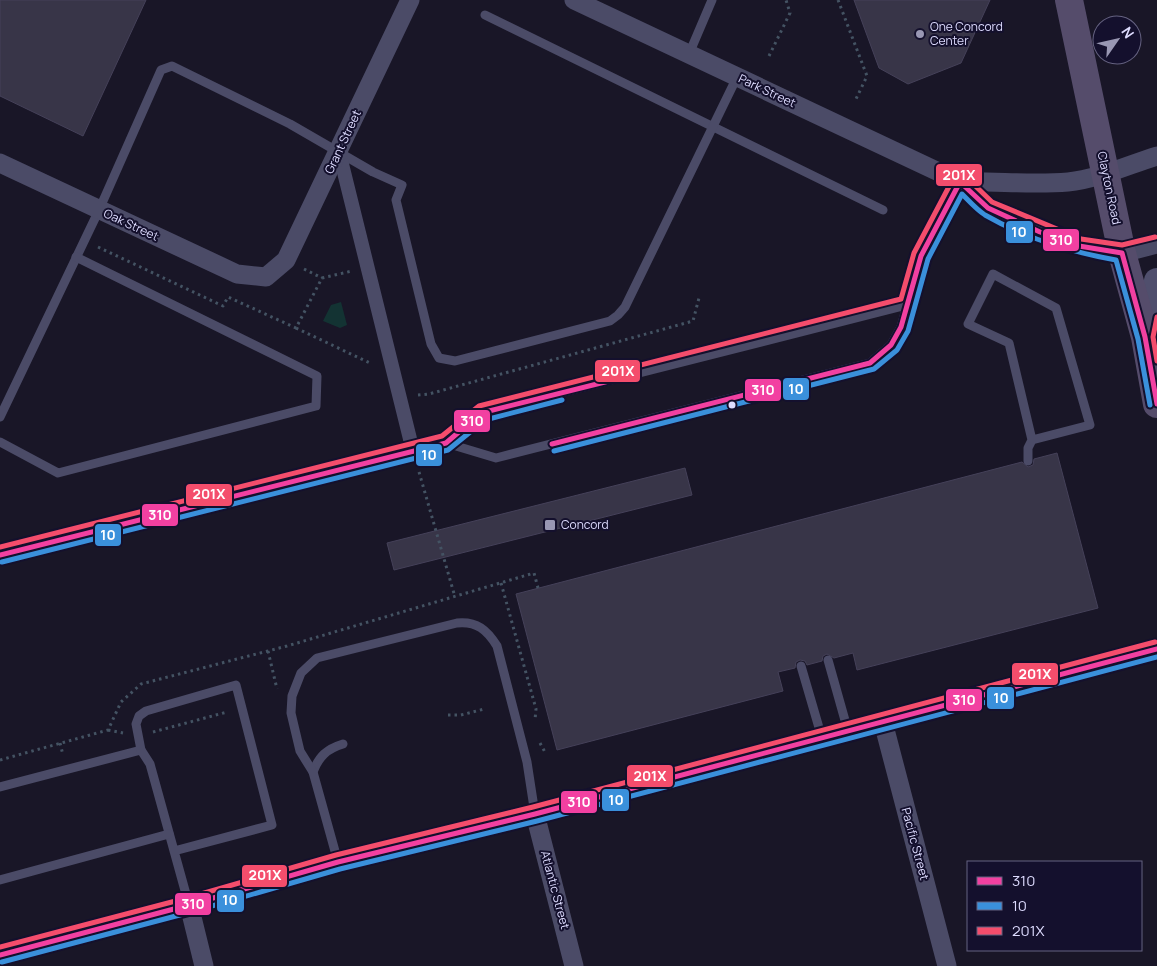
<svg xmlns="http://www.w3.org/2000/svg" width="1157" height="966" font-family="Manrope,sans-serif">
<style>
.green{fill:#133333}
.building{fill:#383548;stroke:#454159}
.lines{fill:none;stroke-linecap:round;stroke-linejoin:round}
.path{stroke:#445363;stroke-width:3;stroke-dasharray:2.5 4;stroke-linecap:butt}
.service{stroke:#4b4b67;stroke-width:9}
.pedestrian{stroke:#4b4b67;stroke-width:14}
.minor{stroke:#4b4b67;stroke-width:19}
.secondary{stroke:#504f6d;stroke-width:26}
.primary{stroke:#554c6b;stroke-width:28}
.bus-1-casing{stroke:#14102d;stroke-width:9}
.bus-2-casing{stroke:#14102d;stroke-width:9}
.bus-3-casing{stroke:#14102d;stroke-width:9}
.bus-1{stroke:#f240a1;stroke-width:5}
.bus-2{stroke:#3a90db;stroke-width:5}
.bus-3{stroke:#f44d6c;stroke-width:5}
.poi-dot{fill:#9997b3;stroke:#14102d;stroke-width:2}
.bus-dot{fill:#dedcff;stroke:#14102d;stroke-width:2}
.labels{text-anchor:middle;stroke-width:4;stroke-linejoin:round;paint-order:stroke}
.poi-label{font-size:12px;fill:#dedcff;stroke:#14102d;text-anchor:start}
.street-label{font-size:12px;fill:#dedcff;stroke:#14102d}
.line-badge{stroke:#14102d;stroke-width:2}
.badge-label{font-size:14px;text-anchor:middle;font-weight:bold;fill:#fff}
</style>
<rect width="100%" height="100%" fill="#191627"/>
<path class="green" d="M341,302L347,325L340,328L323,321L331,305Z"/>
<g class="building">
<path d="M0,0H146L83,136L0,96Z"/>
<path d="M854,0H990L961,63L908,84L879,68Z"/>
<path d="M1057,453L1098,608L857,670L853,653L834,658L827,654L823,656L822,661L807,665L805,661L800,660L796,662L795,668L778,672L783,691L557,750L516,594L1022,462L1028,467L1033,465L1034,459Z"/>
<path d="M685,468L692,495L394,570L387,543Z"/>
</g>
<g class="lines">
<g class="path">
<path d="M838,0L867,76L856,99"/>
<path d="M769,56L790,13L786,0"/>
<path d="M98,247L223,306L228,297L296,328L322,278L352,271"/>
<path d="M304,269L322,278"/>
<path d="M296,328L372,364"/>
<path d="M418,395L429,394L693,321L699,298"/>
<path d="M419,472L455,597"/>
<path d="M501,583L536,709L535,720"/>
<path d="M268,651L277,689"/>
<path d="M448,715H461L484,709"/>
<path d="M108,730L123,733"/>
<path d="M153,732L227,712"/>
<path d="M60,743L63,755"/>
<path d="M540,743L546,754"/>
<path d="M0,760L108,730L121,702L141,684L287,646L534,573L538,588"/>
</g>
<g class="service">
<path d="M485,15L883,210"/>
<path d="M689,54L712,0"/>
<path d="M0,417L99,210L161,70L172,66L290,124L373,172L402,185L396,200L431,344L439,358L455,361L610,321L618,315L625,307L737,77"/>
<path d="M0,442L58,473L316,406L317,376L76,257"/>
<path d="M446,443L496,458L870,363L891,345L901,327L921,256L960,182"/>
<path d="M1028,461V448L1032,440L1009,343L968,324L993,274L1056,308L1090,425L1032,440"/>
<path d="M0,555L446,443L481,413L907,305"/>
<path d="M828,660L848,731"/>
<path d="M801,666L822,738"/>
<path d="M313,772C319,756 327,749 343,744"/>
<path d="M0,787L141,750"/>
<path d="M174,851L272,825L236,685L146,711L139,716L136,724L141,750L150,764L189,905"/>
<path d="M338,862L313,772L300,751L291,713L292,696L301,673L317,658L457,623C477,621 487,630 497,646L527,762L535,814"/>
<path d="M0,880L169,834"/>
</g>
<path class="pedestrian" d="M339,152L413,451"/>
<g class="minor">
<path d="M574,0L960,182L988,208L1079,246L1122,253L1157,244"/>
<path d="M0,163L237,274L266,277L286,260L410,0"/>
<path d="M960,182C996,181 1032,185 1068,182C1098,179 1128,165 1157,156"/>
<path d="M883,722L947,966"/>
<path d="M535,814L574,966"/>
<path d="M189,905L204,966"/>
<path d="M0,955L189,905L338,862L535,814L1157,649"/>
</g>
<path class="secondary" d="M1145,337L1157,281"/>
<path class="primary" d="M1069,0L1122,253L1145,337L1157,404"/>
<g class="bus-1-casing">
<g id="bus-1">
<path d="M552,444L870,363L891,345L901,327L921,256L960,182L988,208L1040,232L1079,246L1122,253L1145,337L1157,404"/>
<path d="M0,555L446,443L481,413L629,376"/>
<path d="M0,955L189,905L338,862L535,814L1157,649"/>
</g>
</g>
<g class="bus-2-casing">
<g id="bus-2">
<path d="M554,451L874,369L897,350L908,331L928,259L962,194C969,201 977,210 985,215C1025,238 1071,252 1116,260L1138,339L1150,405"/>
<path d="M2,562L448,450L485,420L562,400"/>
<path d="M2,962L191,912L340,869L537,821L1157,657"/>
</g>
</g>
<g class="bus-3-casing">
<g id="bus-3">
<path d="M1157,317L1153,337L1157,361"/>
<path d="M0,547L442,436L479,406L901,299L914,253L953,179L958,175L965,176L992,202L1081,239L1122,245L1155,237"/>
<path d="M0,947L187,898L336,855L533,807L1155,642"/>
</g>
</g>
<use href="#bus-1" class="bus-1"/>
<use href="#bus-2" class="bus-2"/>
<use href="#bus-3" class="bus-3"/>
</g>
<g class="poi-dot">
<circle cx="920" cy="34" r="5"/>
<rect x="544" y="519" width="12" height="12" rx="2.5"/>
</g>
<circle class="bus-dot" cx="732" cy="405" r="4.5"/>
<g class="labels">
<g class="poi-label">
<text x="930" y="31">One Concord<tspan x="930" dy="14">Center</tspan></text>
<text x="561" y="529">Concord</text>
</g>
<g class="street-label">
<text transform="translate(767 91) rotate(25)" y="4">Park Street</text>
<text transform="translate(343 142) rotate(-65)" y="4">Grant Street</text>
<text transform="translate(1109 188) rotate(78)" y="4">Clayton Road</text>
<text transform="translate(131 225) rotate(25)" y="4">Oak Street</text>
<text transform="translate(915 844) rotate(75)" y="4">Pacific Street</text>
<text transform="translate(555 890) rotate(75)" y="4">Atlantic Street</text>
</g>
</g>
<g class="line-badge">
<rect x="935" y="163" width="48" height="24" rx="5" fill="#f44d6c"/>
<rect x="1005" y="220" width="29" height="24" rx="5" fill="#3a90db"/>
<rect x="1042" y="228" width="38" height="24" rx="5" fill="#f240a1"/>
<rect x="594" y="359" width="47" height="24" rx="5" fill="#f44d6c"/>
<rect x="782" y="377" width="28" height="24" rx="5" fill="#3a90db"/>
<rect x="744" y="378" width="38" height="24" rx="5" fill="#f240a1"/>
<rect x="453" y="409" width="38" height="24" rx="5" fill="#f240a1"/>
<rect x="415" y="443" width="28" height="24" rx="5" fill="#3a90db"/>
<rect x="185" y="483" width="48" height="24" rx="5" fill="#f44d6c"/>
<rect x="141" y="503" width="38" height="24" rx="5" fill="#f240a1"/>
<rect x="94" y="523" width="28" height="24" rx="5" fill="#3a90db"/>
<rect x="1011" y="662" width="48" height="24" rx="5" fill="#f44d6c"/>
<rect x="986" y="686" width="29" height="24" rx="5" fill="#3a90db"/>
<rect x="945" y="688" width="38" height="24" rx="5" fill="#f240a1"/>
<rect x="626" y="764" width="48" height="24" rx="5" fill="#f44d6c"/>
<rect x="601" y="788" width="29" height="24" rx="5" fill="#3a90db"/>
<rect x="560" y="790" width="38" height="24" rx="5" fill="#f240a1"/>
<rect x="241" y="864" width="47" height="24" rx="5" fill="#f44d6c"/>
<rect x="216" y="889" width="29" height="24" rx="5" fill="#3a90db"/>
<rect x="174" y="892" width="38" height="24" rx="5" fill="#f240a1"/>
</g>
<g class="badge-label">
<text x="959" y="180">201X</text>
<text x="1019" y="237">10</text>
<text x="1061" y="245">310</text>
<text x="618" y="376">201X</text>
<text x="796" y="394">10</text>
<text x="763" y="395">310</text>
<text x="472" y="426">310</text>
<text x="429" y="460">10</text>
<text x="209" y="499">201X</text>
<text x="160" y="520">310</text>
<text x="108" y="540">10</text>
<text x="1035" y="679">201X</text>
<text x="1001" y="703">10</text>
<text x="964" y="705">310</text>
<text x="650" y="781">201X</text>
<text x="616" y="805">10</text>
<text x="579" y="807">310</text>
<text x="265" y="880">201X</text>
<text x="230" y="905">10</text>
<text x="193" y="909">310</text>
</g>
<rect x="967" y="861" width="175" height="90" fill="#14102d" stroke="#656281"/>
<rect x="977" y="877" width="25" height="8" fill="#f240a1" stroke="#656281"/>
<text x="1012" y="886" font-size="15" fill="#dedcff">310</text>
<rect x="977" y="902" width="25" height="8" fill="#3a90db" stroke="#656281"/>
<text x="1012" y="911" font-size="15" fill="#dedcff">10</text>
<rect x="977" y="927" width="25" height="8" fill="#f44d6c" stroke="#656281"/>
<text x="1012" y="936" font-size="15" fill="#dedcff">201X</text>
<g transform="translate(1117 40) rotate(56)"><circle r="24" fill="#14102d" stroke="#656281"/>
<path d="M0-4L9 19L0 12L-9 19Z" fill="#9997b3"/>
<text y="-8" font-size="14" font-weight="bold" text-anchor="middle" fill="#dedcff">N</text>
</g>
</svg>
